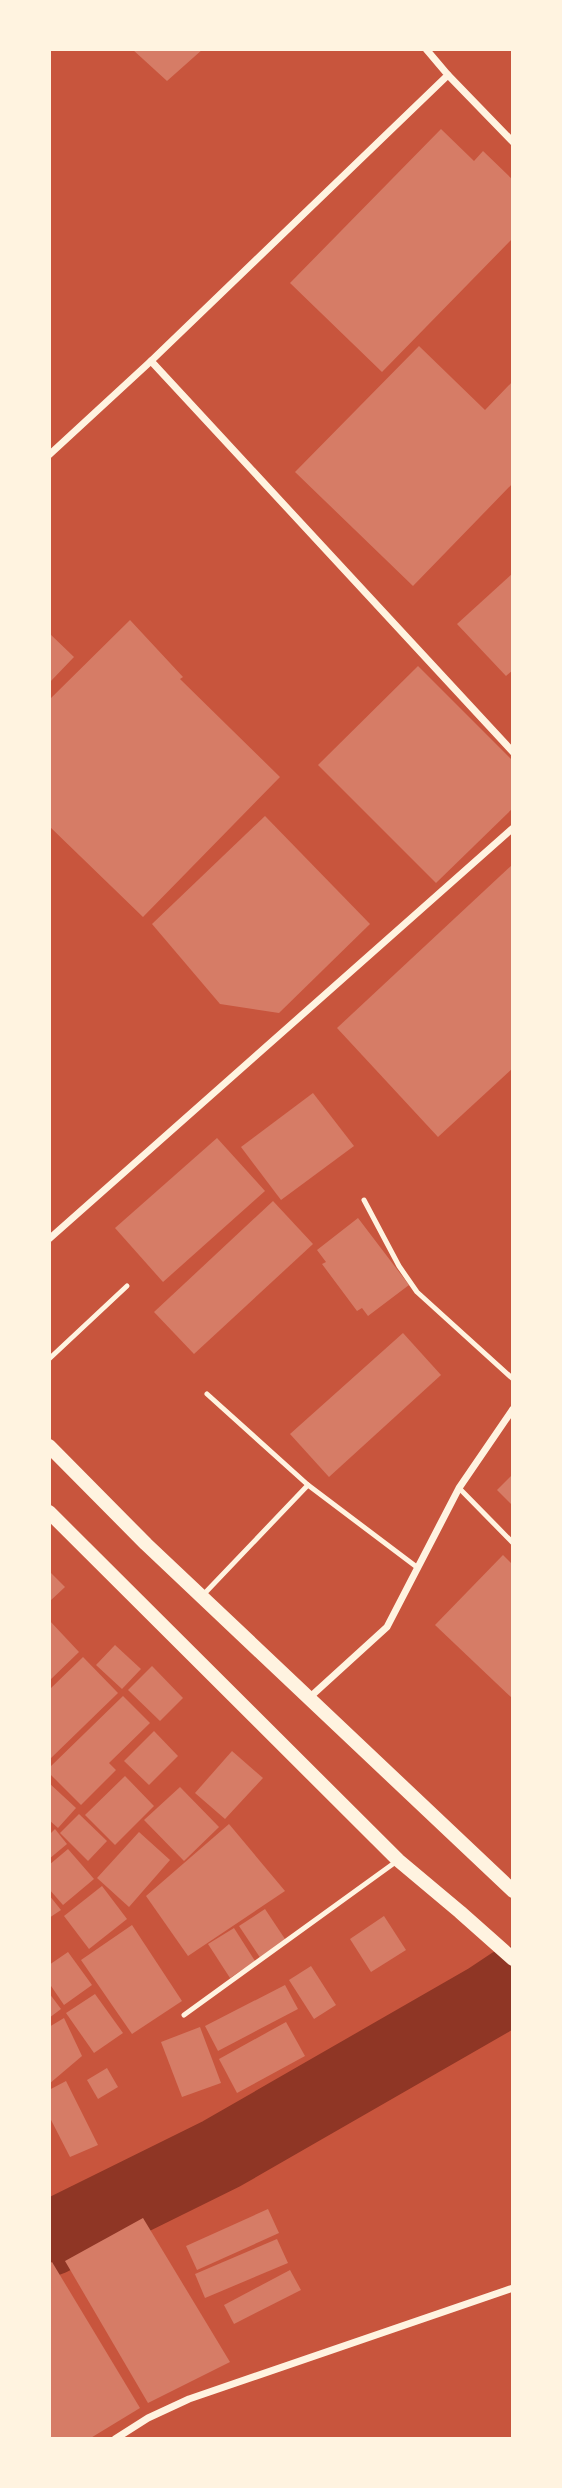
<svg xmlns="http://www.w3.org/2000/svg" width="562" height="2488" font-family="Merriweather,serif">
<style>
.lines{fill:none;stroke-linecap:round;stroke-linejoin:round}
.river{stroke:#8f3625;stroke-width:75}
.building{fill:#d67c66}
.service{stroke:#fff3e0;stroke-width:5}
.minor{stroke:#fff3e0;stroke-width:7}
.secondary{stroke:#fff3e0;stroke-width:14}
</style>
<rect width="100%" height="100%" fill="#c8553d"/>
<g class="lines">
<path class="river" d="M49,2239L221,2154L489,2000L513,1984"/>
</g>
<g class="building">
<path d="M132,49H203L167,81Z"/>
<path d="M441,129L474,161L483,151L513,180V238L382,372L290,283Z"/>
<path d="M419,346L485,410L513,381V483L413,586L295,472Z"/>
<path d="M513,573V670L506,676L457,624Z"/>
<path d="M130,620L183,677L180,679L280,777L143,917L49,826V700Z"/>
<path d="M49,633L74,657L49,683Z"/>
<path d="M418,666L513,761V808L436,883L318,765Z"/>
<path d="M265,816L370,924L279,1013L220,1004L152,924Z"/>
<path d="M513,864V1068L438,1137L337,1028Z"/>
<path d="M313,1093L354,1146L281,1200L241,1147Z"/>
<path d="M217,1138L265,1191L163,1282L115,1228Z"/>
<path d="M273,1201L313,1244L194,1354L154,1312Z"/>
<path d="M358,1218L409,1285L368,1316L362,1308L357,1311L322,1264L326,1262L317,1250Z"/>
<path d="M403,1333L441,1375L329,1477L290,1434Z"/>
<path d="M513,1474V1506L497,1490Z"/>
<path d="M503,1555L513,1565V1699L435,1625Z"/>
<path d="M49,1571L65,1587L49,1602Z"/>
<path d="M49,1620L79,1652L49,1681Z"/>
<path d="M115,1645L141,1669L122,1689L96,1665Z"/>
<path d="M83,1657L118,1693L49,1760V1690Z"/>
<path d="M152,1666L183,1698L160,1721L128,1690Z"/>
<path d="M123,1696L150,1723L109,1763L116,1770L81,1805L49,1773V1768Z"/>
<path d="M154,1731L178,1756L149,1785L124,1761Z"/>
<path d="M232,1751L263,1778L225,1819L195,1793Z"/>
<path d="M125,1776L154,1806L115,1845L85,1815Z"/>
<path d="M49,1783L76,1808L58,1828L49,1820Z"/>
<path d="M180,1787L219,1827L184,1861L144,1820Z"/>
<path d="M79,1814L107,1841L88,1861L60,1833Z"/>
<path d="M229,1824L285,1891L188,1956L146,1896Z"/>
<path d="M55,1829L67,1844L49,1859V1835Z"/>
<path d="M139,1832L170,1860L129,1907L97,1878Z"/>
<path d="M68,1849L94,1879L63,1905L49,1889V1865Z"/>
<path d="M102,1886L127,1919L89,1949L64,1916Z"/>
<path d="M49,1895L61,1910L49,1918Z"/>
<path d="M265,1909L287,1942L261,1959L239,1926Z"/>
<path d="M384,1916L406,1950L371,1972L350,1939Z"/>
<path d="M132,1925L182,2001L132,2034L81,1960Z"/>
<path d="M234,1928L255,1961L230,1978L208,1944Z"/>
<path d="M68,1952L92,1985L64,2005L49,1983V1965Z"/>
<path d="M311,1966L336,2005L314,2019L289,1980Z"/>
<path d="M285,1985L298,2009L218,2051L205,2026Z"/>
<path d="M49,1993L61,2009L49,2018Z"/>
<path d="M95,1994L123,2033L94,2053L66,2013Z"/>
<path d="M64,2018L82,2056L49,2084V2027Z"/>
<path d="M286,2022L305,2056L237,2093L219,2059Z"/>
<path d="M200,2027L221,2083L182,2097L161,2042Z"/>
<path d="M107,2068L118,2087L98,2099L87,2080Z"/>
<path d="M66,2081L98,2145L70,2157L49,2116V2090Z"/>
<path d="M268,2209L279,2233L197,2270L186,2246Z"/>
<path d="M143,2218L230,2362L148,2403L65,2261Z"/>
<path d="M277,2239L288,2263L205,2298L195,2274Z"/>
<path d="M52,2262L140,2408L89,2439H49V2264Z"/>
<path d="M290,2270L301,2290L234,2324L224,2305Z"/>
</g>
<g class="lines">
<g class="service">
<path d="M364,1200L399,1266L417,1292L513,1379"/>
<path d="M49,1359L127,1286"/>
<path d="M207,1394L308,1485L418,1568"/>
<path d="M459,1488L513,1543"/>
<path d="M204,1594L308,1485"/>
<path d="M184,2015L397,1861"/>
</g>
<g class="minor">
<path d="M448,75L513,142"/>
<path d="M151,361L513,752"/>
<path d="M49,455L151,361L448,75L426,49"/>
<path d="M49,1239L513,828"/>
<path d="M309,1698L387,1627L459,1488L513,1409"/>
<path d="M115,2439L148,2418L189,2399L513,2288"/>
</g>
<g class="secondary">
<path d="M49,1446L146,1544L513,1891"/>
<path d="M49,1512L398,1860L460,1912L513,1959"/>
</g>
</g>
<rect width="562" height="2488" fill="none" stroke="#fff3e0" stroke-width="102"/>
</svg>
